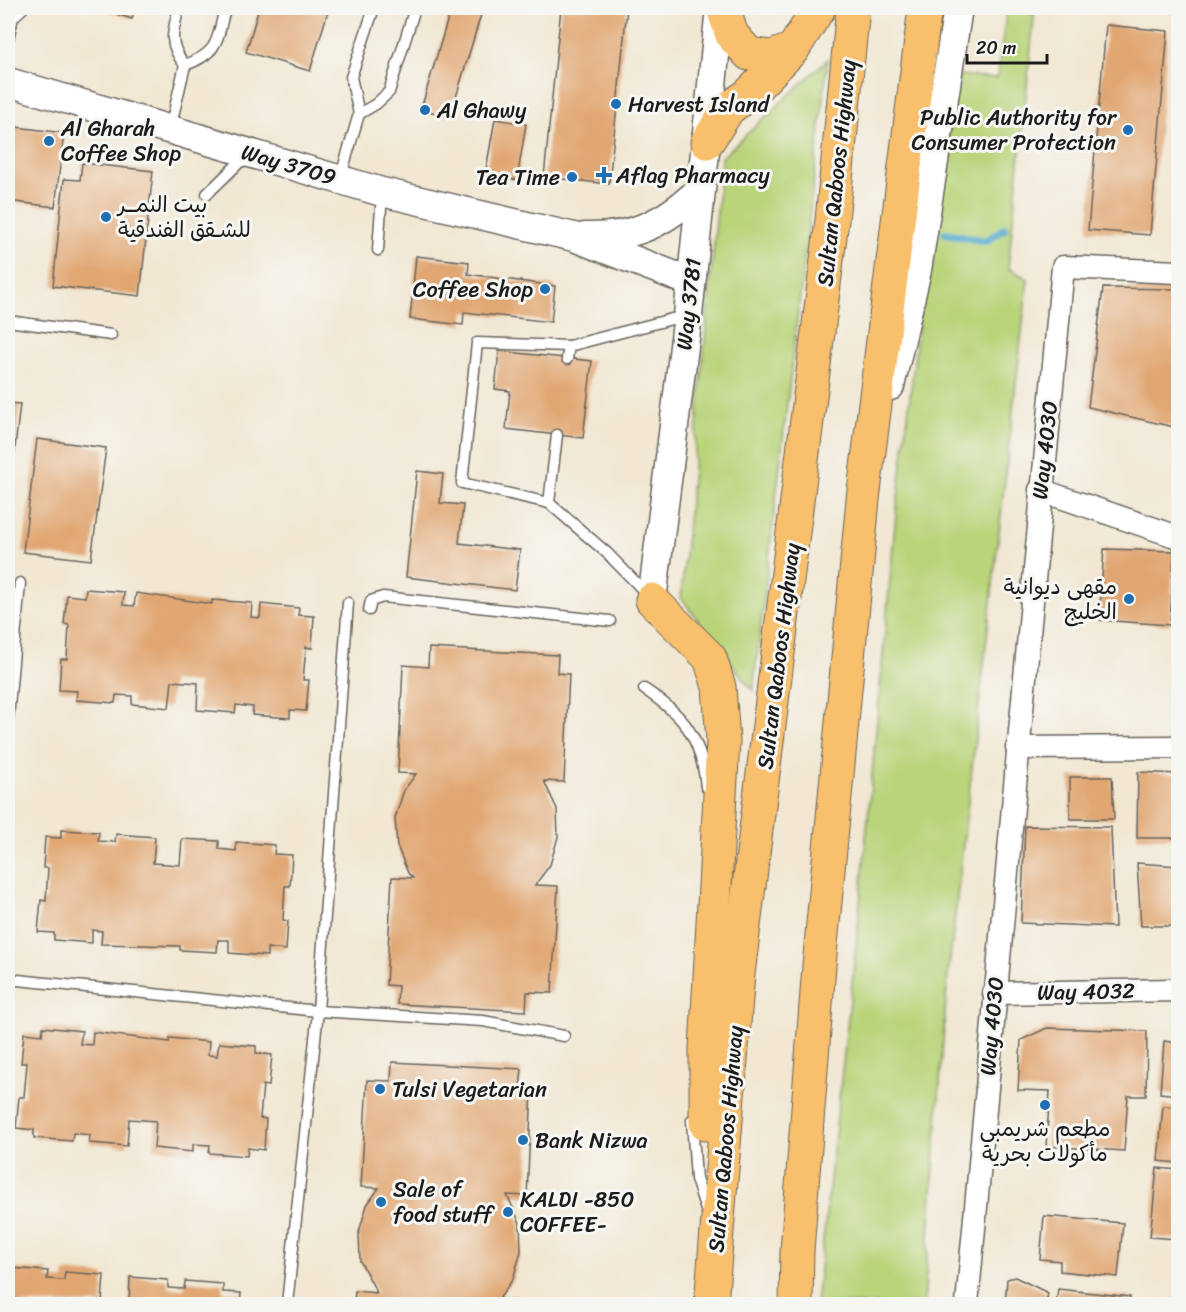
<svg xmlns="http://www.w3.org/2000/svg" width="1186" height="1312" font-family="Sriracha,'Playpen Sans Arabic',sans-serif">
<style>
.green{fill:#bad47a;stroke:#6b784b;stroke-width:1.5}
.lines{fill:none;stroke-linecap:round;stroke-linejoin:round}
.stream{stroke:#50a8cd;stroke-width:8}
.building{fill:#e1a773}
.service-casing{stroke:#67635c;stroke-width:13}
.minor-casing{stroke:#67635c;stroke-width:25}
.tertiary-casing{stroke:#67635c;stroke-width:31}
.trunk-casing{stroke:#67635c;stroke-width:35}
.service{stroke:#fff;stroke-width:10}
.minor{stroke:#fff;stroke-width:22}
.tertiary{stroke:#fff;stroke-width:28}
.trunk{stroke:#f8bf6c;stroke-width:33}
.poi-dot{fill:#1f6fb2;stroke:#f6f6f2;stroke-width:2}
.labels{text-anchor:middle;stroke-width:6;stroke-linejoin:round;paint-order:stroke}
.poi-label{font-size:22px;fill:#1c1c1c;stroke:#f6f6f2;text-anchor:start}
.street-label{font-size:22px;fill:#1c1c1c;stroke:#f6f6f2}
</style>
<rect width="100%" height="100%" fill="#f6f6f2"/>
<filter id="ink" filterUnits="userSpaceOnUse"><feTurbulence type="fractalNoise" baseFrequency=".0167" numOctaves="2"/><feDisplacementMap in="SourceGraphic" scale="12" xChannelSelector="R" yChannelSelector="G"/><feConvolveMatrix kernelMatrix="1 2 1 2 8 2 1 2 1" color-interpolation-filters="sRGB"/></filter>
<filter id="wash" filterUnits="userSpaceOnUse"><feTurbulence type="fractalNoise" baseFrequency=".008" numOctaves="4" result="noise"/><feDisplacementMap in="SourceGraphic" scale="24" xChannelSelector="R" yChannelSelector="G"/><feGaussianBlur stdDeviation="1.35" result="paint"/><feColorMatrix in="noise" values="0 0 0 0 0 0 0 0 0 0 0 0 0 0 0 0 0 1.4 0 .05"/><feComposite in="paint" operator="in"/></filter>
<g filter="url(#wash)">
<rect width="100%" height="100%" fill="#f1e7d2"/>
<g class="green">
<path d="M1007,8H1035L1008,268L1028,279L947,985L924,1304H816L856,947L896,514L925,271L959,75L997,78Z"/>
<path d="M828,59L753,691L681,598L722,157Z"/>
</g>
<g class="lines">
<path class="stream" d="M945,233L986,241L1005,228"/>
</g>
<g id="blocks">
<g class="building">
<path d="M97,8H135L132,19Z"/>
<path d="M259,8H329L310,71L246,52Z"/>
<path d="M451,8H483L450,117L421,109Z"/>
<path d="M561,8H627L609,184L544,177Z"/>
<path d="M1106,25L1168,31L1150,235L1088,230Z"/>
<path d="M495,119L526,124L517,180L485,175Z"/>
<path d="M8,126L64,133L55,207L8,201Z"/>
<path d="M82,163L153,171L140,296L53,286L64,179L80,180Z"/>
<path d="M416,256L469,262L468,274L555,286L551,322L464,312L463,325L410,319Z"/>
<path d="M1103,288L1178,289V428L1088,407Z"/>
<path d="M499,351L592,361L583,438L506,429L510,391L495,389Z"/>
<path d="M8,403L20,404L9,501H8Z"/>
<path d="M37,439L106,448L91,560L23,552Z"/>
<path d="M417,471L443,474L440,503L463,505L459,543L520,550L515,590L406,577Z"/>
<path d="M1104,549L1174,551L1170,625L1099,620Z"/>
<path d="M86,589L124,592L123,605L134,606L136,593L212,604V600L252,603L251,617L260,618L261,604L299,608L298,615L314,616L312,648L306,647L303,680H309L306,711L290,710V718L252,715L253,707L236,705L235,713L197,710L198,683L172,681L169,708L132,704V696L116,695L115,703L76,700L77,691L59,690L61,659H67L69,625L64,624L67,595L85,597Z"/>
<path d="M429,648L558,655L557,673L569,674L564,782L544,781L557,809L558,837L550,865L535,885L558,886L552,993L527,992L526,1011L397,1004L398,986L386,985L392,877L413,878L408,873L397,846L395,818L404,790L416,774L398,773L403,665L428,667Z"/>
<path d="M1138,772L1178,774V838H1137Z"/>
<path d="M1070,777H1112L1114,819H1070Z"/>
<path d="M1025,826L1111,827L1115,927L1021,923Z"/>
<path d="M61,830L99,832L98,841L115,842L116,834L155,837L153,863L180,865L182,839L219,841V849L236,851V842L275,845L274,854L292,855L290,886H285L283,920L288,921L286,950L267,948V956L229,953V940H218L217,952L180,950V946L101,944L102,931L92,930V943L54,940V933L38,932L41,900L46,901L48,868H43L45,837L61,838Z"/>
<path d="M1137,863L1178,866V926H1141Z"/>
<path d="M43,1027L82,1031L80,1044L92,1045L93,1032L169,1042L170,1038L209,1042L208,1055L217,1056L219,1043L256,1046V1053L272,1055L269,1086L263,1085L260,1118L266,1119L264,1150L248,1148L247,1156L209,1153L210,1145L193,1144V1152L154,1148L156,1121L129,1119L127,1146L89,1143L90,1135L73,1133L72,1141L34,1138V1130L16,1128L19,1097H24L27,1063H21L24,1033L42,1035Z"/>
<path d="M1047,1028L1147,1031L1146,1096H1128L1124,1151L1046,1146L1050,1091L1018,1090L1021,1040Z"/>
<path d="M1164,1041L1178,1043V1095L1160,1093Z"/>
<path d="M392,1062L522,1069L520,1088H532L527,1196L507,1195L520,1223L521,1252L513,1279L499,1299L521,1301L520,1304H354L355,1291L377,1293L360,1261L359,1232L367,1205L379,1188L361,1187L367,1080L391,1081Z"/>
<path d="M1163,1106L1178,1107V1163L1158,1161Z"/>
<path d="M1157,1168L1178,1170V1239L1150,1237Z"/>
<path d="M1044,1216L1123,1223L1118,1277L1060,1271V1261L1040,1259Z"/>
<path d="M10,1268L48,1271L47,1279L64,1280L65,1272L104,1275L102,1302L111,1304H8Z"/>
<path d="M130,1277L168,1280V1288L184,1289L185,1281L223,1284V1292L241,1293L240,1304H129Z"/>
<path d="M1015,1277L1048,1293L1046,1304H1005L1007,1279Z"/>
<path d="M1058,1289L1130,1297V1304H1056Z"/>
</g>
</g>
</g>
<g filter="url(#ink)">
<use href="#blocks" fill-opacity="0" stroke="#67635c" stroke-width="1.5"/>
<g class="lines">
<g class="service-casing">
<g id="service">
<path d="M179,8C172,33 168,44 185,65"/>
<path d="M8,39L13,17L23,8"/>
<path d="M185,65C219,53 217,40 225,8"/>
<path d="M359,114L376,104L389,92L415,8"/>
<path d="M170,129L185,65"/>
<path d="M340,179L359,114L351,77L374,8"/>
<path d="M207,194L247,155"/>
<path d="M378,250L382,194"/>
<path d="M8,321L111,335"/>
<path d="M567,359L569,346L687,315"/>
<path d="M557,435L549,503L607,553L648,595"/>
<path d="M549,503L462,483L477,343L569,346"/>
<path d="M348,603L318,1011L483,1021L564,1036"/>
<path d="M369,610L371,601L383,597L610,621"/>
<path d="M644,689C685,716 701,737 706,787"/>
<path d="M8,718L20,583"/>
<path d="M8,979L318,1011L287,1304"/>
<path d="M692,1120L696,1179L707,1213"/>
</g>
</g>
<g class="minor-casing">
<g id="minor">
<path d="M1040,490L1178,537"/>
<path d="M1017,748L1178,747"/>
<path d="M994,993L1178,990"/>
<path d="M967,1304L1063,267L1178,272"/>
</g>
</g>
<g class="tertiary-casing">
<g id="tertiary">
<path d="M8,82L382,192L574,237L691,282"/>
<path d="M585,237C635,238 664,223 700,190"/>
<path d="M890,386L917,270L958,8"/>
<path d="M652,600L688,315L720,8"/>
</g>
</g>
<g class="trunk-casing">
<g id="trunk">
<path d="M723,8L732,35L749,54L772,57L793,49L819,8"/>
<path d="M707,142L729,108L748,95L793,49"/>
<path d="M652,600L710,658L719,687L723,741L706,1049V1124"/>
<path d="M711,1304L738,974L832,220L853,8"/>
<path d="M796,1304L797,1251L819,966L863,499L925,8"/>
</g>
</g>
<use href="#service" class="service"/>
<use href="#minor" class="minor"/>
<use href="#tertiary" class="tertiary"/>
<use href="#trunk" class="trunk"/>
</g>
</g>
<g class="poi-dot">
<circle cx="616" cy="104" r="6"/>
<circle cx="425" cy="110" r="6"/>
<circle cx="1128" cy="130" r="6"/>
<circle cx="49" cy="141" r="6"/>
<path d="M601 166h6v6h6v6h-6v6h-6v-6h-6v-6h6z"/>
<circle cx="572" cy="177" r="6"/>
<circle cx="106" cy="217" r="6"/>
<circle cx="545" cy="289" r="6"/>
<circle cx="1129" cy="599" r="6"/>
<circle cx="380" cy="1089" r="6"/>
<circle cx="1045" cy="1105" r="6"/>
<circle cx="523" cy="1140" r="6"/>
<circle cx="381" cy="1202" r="6"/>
<circle cx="508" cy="1212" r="6"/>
</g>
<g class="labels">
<g class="poi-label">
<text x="628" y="112">Harvest Island</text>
<text x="437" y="118">Al Ghawy</text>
<text x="1116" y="125" text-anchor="end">Public Authority for<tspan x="1116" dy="25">Consumer Protection</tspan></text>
<text x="61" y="136">Al Gharah<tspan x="61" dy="25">Coffee Shop</tspan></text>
<text x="616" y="183">Aflag Pharmacy</text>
<text x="560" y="185" text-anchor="end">Tea Time</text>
<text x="118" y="212">بيت النمــر<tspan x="118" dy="25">للشـقق الفندقية</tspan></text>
<text x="533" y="297" text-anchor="end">Coffee Shop</text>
<text x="1117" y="594" text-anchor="end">مقهى ديوانية<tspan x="1117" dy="25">الخليج</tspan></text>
<text x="392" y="1097">Tulsi Vegetarian</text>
<text x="1045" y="1136" text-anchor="middle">مطعم شريمبي<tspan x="1045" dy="25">مأكولات بحرية</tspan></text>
<text x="535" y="1148">Bank Nizwa</text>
<text x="393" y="1197">Sale of<tspan x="393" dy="25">food stuff</tspan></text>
<text x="520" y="1207">KALDI -850<tspan x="520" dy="25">COFFEE-</tspan></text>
</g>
<g class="street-label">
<text transform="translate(289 164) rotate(16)" y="8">Way 3709</text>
<text transform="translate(836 173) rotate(-84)" y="8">Sultan Qaboos Highway</text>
<text transform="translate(688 304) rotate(-84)" y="8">Way 3781</text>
<text transform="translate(1044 450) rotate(-84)" y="8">Way 4030</text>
<text transform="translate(778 656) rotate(-83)" y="8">Sultan Qaboos Highway</text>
<text transform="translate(1086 991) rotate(-1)" y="8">Way 4032</text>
<text transform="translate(991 1026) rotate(-85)" y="8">Way 4030</text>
<text transform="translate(725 1139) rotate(-85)" y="8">Sultan Qaboos Highway</text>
</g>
</g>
<rect width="1186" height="1312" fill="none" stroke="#f6f6f2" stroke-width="30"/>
<path d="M967 54v9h80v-9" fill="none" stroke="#1c1c1c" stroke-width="3"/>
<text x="976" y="54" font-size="18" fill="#1c1c1c" stroke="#f6f6f2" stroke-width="4.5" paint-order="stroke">20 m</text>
</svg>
